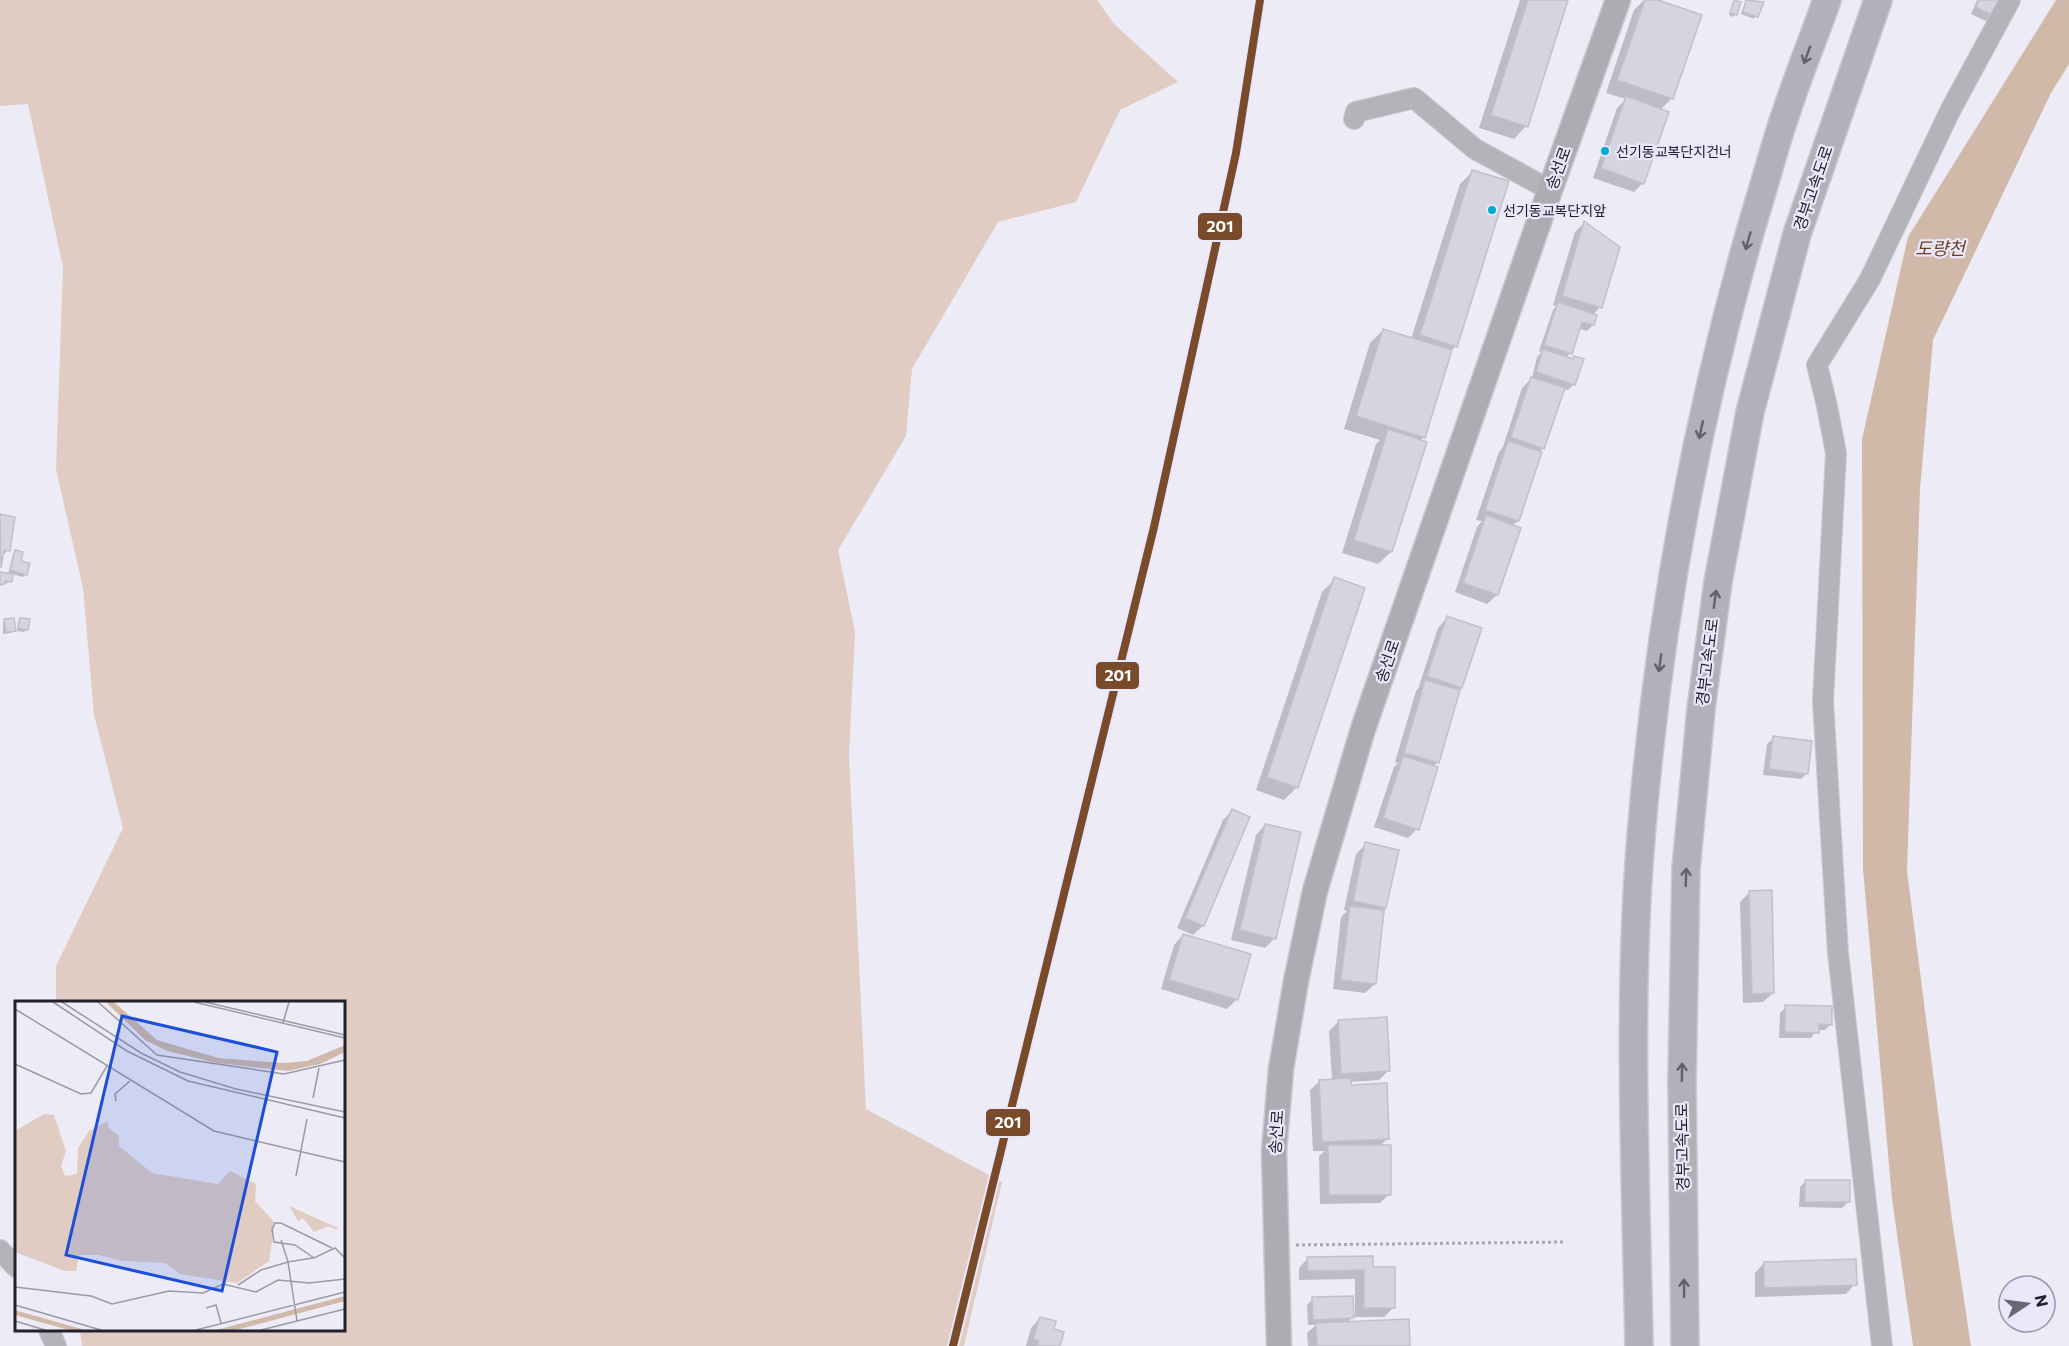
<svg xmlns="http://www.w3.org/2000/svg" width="2069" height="1346" font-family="Commissioner,'Noto Sans KR',sans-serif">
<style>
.forest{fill:#e0ccc3}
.water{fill:#d1b9aa}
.shadow{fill:#0003}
.building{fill:#d6d4e0;stroke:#c2c0cb;stroke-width:1.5}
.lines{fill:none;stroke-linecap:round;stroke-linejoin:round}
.minor-casing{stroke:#c9c7d1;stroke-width:22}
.major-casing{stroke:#c9c7d1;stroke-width:27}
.highway-casing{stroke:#c9c7d1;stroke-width:30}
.path{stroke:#aaa9af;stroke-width:3;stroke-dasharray:3 3;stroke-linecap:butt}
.minor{stroke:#b4b3b9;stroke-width:20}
.major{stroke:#adacb3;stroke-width:24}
.highway{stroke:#b2b0b9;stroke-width:27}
.rail-1-casing{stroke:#eae7fa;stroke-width:12}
.rail-1{stroke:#7a4b2a;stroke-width:8}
.oneway{stroke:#62616b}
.bus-dot{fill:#00a9ce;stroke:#eae7fa;stroke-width:2}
.labels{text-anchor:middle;stroke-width:4.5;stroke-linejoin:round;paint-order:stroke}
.bus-label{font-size:14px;fill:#21202b;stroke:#eae7fa;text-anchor:start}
.street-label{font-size:16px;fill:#21202b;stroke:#eae7fa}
.water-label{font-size:18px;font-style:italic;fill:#70421a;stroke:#eae7fa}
.inset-road{fill:none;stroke:#9b9aa5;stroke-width:1.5}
.view{fill:#1d4ed8;fill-opacity:0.15;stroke:#1d4ed8;stroke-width:3}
.inset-edge{fill:none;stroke:#21202b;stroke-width:3}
.line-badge{stroke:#eae7fa;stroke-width:2}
.badge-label{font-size:16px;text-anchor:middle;font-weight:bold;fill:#fff}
</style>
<rect width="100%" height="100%" fill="#edebf6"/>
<path class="forest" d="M0,0H1097L1114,24L1178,82L1120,110L1076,202L998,222L912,369L906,436L838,550L855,632L849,754L866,1109L1002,1182L964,1346H82L80,1330H344V1002H56V966L123,828L94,715L83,588L56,469L63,267L28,104L0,106Z"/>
<path class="water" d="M2056,0H2069V64L2051,93L1933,340L1920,489L1907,871L1952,1220L1971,1346H1913L1892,1199L1863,869L1862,439L1908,237Z"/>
<g class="shadow">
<path d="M1520,0H1567L1526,126L1514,139L1479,128Z"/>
<path d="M1644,0H1653L1672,98L1660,110L1643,183L1634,192L1593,178L1617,108L1626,99L1606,93L1634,10Z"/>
<path d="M1746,0L1762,3L1754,19L1741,14Z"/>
<path d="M1977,0H2002L1988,22L1971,14Z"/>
<path d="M1735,2L1736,14L1733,17L1729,15Z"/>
<path d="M1472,172L1456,346L1450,352L1424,437L1420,441L1391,552L1378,564L1342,553L1376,444L1380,440L1344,429L1370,343L1383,330L1411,339L1460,184Z"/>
<path d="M1584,223L1600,307L1593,315L1595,316L1593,325L1587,331L1578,328L1570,353L1566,358L1572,360L1575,357L1574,384L1568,390L1564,389L1543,448L1539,453L1518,521L1512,526L1520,529L1497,595L1487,604L1455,592L1477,527L1482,521L1476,520L1499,452L1503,447L1522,388L1532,378L1537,357L1542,352L1539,351L1553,310L1556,306L1553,305L1575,232Z"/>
<path d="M0,516L13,518L8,550L1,557L0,563Z"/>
<path d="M16,552L26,574L23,577L12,574L10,582L0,586V573L8,575L13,554Z"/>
<path d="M1335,579L1297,787L1284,800L1256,790L1322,592Z"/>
<path d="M1447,618L1461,688L1438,762L1433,767L1417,829L1408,838L1374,827L1394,767L1398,763L1395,762L1416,691L1420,686H1419L1438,628Z"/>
<path d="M20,619L27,629L24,632L17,631L18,622Z"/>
<path d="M5,621L14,631L11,633L3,634V623Z"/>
<path d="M1774,738L1807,773L1801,779L1763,775L1767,744Z"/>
<path d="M1232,811L1248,818L1203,926L1193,935L1177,928L1223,820Z"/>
<path d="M1265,825L1275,938L1265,948L1231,940L1256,835Z"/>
<path d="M1366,844L1385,908L1375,984L1365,993L1333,989L1341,917L1347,911L1344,910L1356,854Z"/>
<path d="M1749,893L1773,993L1763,1002L1743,1003L1740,902Z"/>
<path d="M1183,935L1237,999L1227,1009L1161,989L1174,945Z"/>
<path d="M1786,1007L1831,1024L1825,1030H1817L1811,1038H1779L1780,1013Z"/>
<path d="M1338,1022L1388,1071L1379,1080L1350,1082V1087L1388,1138L1380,1146L1389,1194L1380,1203L1320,1204L1319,1156L1325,1151H1313L1310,1090L1320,1081L1332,1080L1329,1031Z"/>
<path d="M1806,1181L1848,1202L1842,1208L1799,1207L1800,1187Z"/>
<path d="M1308,1258L1372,1269L1394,1307L1384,1317H1353L1347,1323L1409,1346H1308L1307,1333L1316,1325H1308L1307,1305L1313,1299L1355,1315V1279L1299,1280V1268Z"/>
<path d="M1764,1263L1855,1284L1846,1294L1755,1297V1273Z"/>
<path d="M1040,1318L1052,1330L1058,1346H1026L1031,1328Z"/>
</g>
<g class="building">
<path d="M1528,0H1568L1528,127L1491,115Z"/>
<path d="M1645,0H1658L1702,15L1673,99L1617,80Z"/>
<path d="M1734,0L1741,2L1737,15L1730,13Z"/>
<path d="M1746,0L1764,2L1758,17L1743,12Z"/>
<path d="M1979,0H2003L1995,17L1976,7Z"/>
<path d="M1626,96L1669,112L1644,184L1601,168Z"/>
<path d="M1472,170L1509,181L1457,347L1420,335Z"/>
<path d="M1584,221L1620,247L1602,308L1562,296Z"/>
<path d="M1558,302L1597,315L1594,325L1582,322L1572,354L1544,345Z"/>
<path d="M1383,329L1452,350L1425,438L1356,416Z"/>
<path d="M1543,349L1573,359L1574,356L1584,359L1575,385L1536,372Z"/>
<path d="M1531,377L1565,388L1544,449L1511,437Z"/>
<path d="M1388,429L1427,442L1392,552L1354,540Z"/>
<path d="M1508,441L1542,452L1519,521L1485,510Z"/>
<path d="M0,514L15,517L10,551L4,550L1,568Z"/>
<path d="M1486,515L1521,528L1498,595L1463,583Z"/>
<path d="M15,550L23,552L21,561L30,563L27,575L10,570Z"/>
<path d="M0,572L13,574L12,582L5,581L4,584H0Z"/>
<path d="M1334,577L1365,588L1298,788L1267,777Z"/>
<path d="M1447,616L1482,628L1462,688L1427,676Z"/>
<path d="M14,618L16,631L6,632L4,619Z"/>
<path d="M20,618L30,619L28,630L18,628Z"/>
<path d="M1425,680L1460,690L1439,763L1404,753Z"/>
<path d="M1773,736L1812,741L1808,774L1769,769Z"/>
<path d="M1403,756L1438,767L1419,830L1383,818Z"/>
<path d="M1232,809L1250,817L1204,926L1185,918Z"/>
<path d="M1265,824L1301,832L1276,939L1240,930Z"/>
<path d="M1365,842L1399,850L1386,908L1353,901Z"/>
<path d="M1772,890L1774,993L1752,994L1749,891Z"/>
<path d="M1350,906L1384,910L1376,984L1341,980Z"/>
<path d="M1183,934L1251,954L1238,1000L1169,980Z"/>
<path d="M1785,1005L1832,1006V1025L1819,1024V1033L1785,1032Z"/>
<path d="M1387,1017L1390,1071L1341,1074L1338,1020Z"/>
<path d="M1351,1078V1085L1387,1083L1389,1139L1322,1142L1319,1080Z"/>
<path d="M1328,1145H1391V1195H1329Z"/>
<rect x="1805" y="1180" width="45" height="22"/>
<path d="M1373,1256V1267H1395V1308H1364V1270L1308,1271L1307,1257Z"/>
<path d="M1856,1259L1857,1285L1764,1288V1262Z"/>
<path d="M1353,1296L1354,1318L1313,1320L1312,1297Z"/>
<path d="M1040,1317L1056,1321L1054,1329L1064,1332L1060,1346H1037L1039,1341L1033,1339Z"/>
<path d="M1409,1319L1410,1346H1317L1316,1323Z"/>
</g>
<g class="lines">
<g class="minor-casing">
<g id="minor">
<path d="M1354,119L1356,112L1414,98L1475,149L1550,190"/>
<path d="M0,1250L16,1267"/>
<path d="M49,1330L56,1346"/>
<path d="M1882,1346L1838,953L1823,701L1836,453L1827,406L1817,365L1870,279L1950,111L2010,0"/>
</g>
</g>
<g class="major-casing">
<path id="major" d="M1279,1346L1274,1151L1281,1069L1296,981L1315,891L1363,729L1550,190L1618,0"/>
</g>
<g class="highway-casing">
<g id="highway">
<path d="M1639,1346C1636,1177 1627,1006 1641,837C1658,627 1696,417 1755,215C1766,180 1775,144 1787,110C1799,73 1814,37 1827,0"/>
<path d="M1685,1346L1682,1081L1686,869L1701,709L1718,582L1750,412L1797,234L1878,0"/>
</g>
</g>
<path class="path" d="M1296,1245L1564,1242"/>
<use href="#minor" class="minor"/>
<use href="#major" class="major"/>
<use href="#highway" class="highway"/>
<g class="rail-1-casing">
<path id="rail-1" d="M953,1346L1154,527L1236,153L1260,0"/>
</g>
<use href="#rail-1" class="rail-1"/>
</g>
<defs><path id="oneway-shaft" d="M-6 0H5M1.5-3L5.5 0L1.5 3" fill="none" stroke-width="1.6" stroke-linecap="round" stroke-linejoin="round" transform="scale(1.5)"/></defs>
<g class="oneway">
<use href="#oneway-shaft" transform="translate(1807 55) rotate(110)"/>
<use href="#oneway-shaft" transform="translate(1748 241) rotate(106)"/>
<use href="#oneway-shaft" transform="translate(1701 430) rotate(102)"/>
<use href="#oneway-shaft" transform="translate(1715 599) rotate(-82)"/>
<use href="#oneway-shaft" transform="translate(1660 663) rotate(98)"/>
<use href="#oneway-shaft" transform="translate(1686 877) rotate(-88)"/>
<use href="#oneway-shaft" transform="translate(1682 1072) rotate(-89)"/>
<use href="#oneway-shaft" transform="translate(1684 1288) rotate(-91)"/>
</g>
<g class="bus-dot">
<circle cx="1605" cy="151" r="5"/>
<circle cx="1492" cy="210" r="5"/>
</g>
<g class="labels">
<g class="bus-label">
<text x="1616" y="157">선기동교복단지건너</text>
<text x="1503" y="216">선기동교복단지앞</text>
</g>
<g class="street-label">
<text transform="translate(1558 168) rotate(-70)" y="6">송선로</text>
<text transform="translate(1813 188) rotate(-71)" y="6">경부고속도로</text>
<text transform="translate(1387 661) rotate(-71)" y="6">송선로</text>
<text transform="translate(1707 662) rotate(-83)" y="6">경부고속도로</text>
<text transform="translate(1276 1132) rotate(-86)" y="6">송선로</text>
<text transform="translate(1682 1147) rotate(-91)" y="6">경부고속도로</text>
</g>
<g class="water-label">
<text x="1940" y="255">도량천</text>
</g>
</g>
<g transform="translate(15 1001)">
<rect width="330" height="330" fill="#edebf6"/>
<path d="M29,113L39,114L51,150L46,165L50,175L62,173L63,147L74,130L92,120L94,127L104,135V145L137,172L203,183L215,170L241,183L240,200L260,222L254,260L222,282L165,273L150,262L107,260L84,254H64L61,270H50L0,251V130ZM274,205L323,227L322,229L313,225L299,231L288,217L283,220Z" fill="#e0ccc3"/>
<path d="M91,1H99L142,39L203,57L268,62L292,60L330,44V51L305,63L273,70L202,62L152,50L130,39ZM330,295V300L221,329H201ZM0,309L3,310L70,329H54L0,314Z" fill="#d1b9aa"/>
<path class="inset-road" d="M38,1L112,50L173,80L330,117M47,1L126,52L165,71L221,88L330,111M83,1L142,54L269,73L330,59M179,1L330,37M190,1L330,34M0,8L199,130L330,161M268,22L274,1M0,63L66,93L76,92L92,65M298,97L304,67M101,100L100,93L115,80M281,175L292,118M266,239L273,261L298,257M317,247L266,222H260L257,228L259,241L280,244L299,257L320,247L330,257M223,284L246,269L273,261L282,320M0,286L76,295L97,303L154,290L188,292L208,283L241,291L263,279L294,282L330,278M0,304L86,329M191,307L201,304L206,322M0,320L30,329M181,329L330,291M246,329L330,308"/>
<path class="view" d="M107,15L262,51L207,290L51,254Z"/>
<rect width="330" height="330" class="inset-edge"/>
</g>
<g class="line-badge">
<rect x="1197" y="212" width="46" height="29" rx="6" fill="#7a4b2a"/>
<rect x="1095" y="661" width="45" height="29" rx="6" fill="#7a4b2a"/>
<rect x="985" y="1108" width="46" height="29" rx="6" fill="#7a4b2a"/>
</g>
<g class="badge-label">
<text x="1220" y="232">201</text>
<text x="1118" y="681">201</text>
<text x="1008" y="1128">201</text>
</g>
<g transform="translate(2027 1304) rotate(77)"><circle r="28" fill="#eae7fa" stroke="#9a97a7" stroke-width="1.5"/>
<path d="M0-4.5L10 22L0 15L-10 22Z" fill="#686772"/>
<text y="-9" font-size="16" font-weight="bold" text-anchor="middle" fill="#21202b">N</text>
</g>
</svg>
